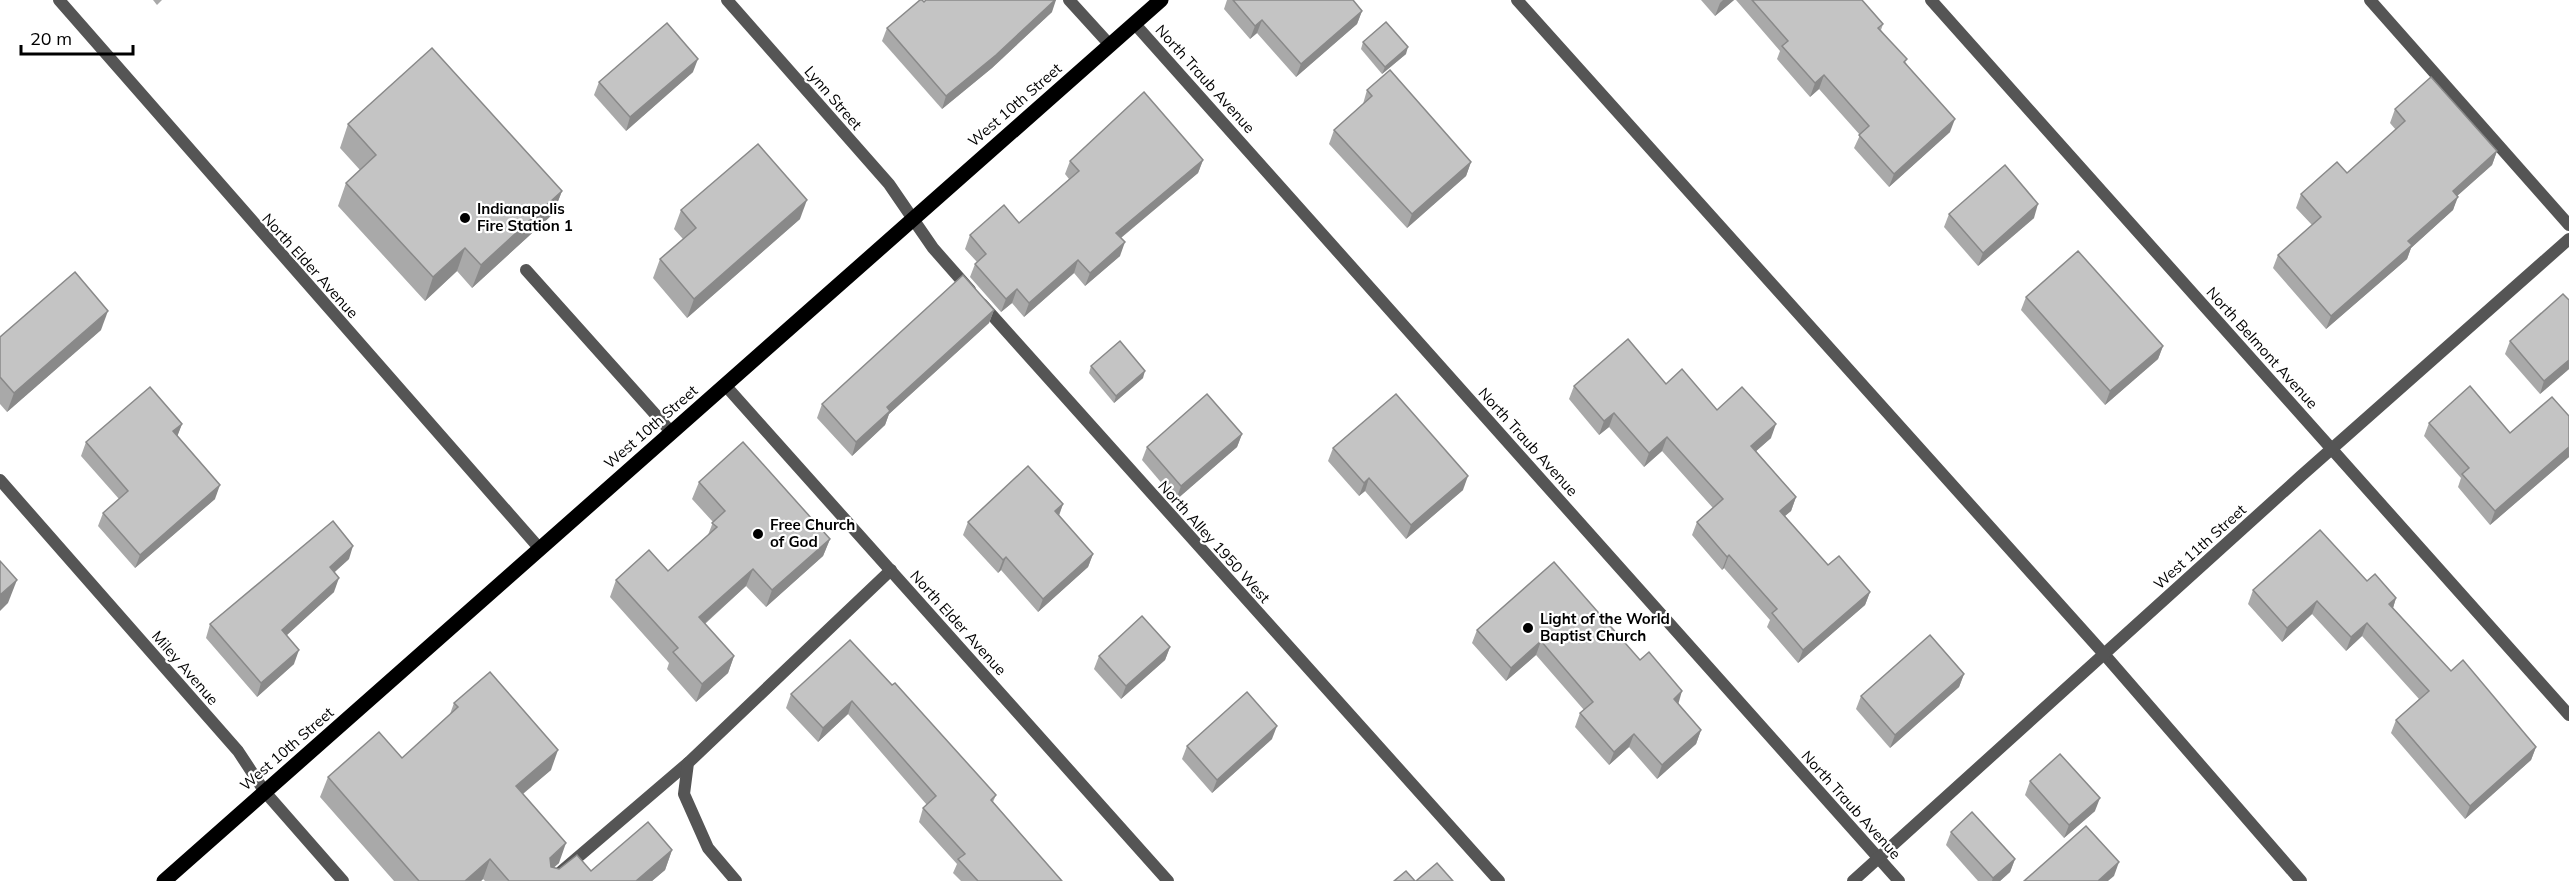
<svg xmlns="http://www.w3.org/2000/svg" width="2569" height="881" font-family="Mulish,sans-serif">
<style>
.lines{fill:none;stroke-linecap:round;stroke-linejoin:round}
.lane{stroke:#555;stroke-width:12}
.street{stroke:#555;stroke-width:12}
.primary{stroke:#000;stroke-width:15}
.wall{fill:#a9a9a9}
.shaded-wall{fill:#898989}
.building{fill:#c4c4c4;stroke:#898989;stroke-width:1.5}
.poi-dot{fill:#000;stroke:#fff;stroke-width:2}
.labels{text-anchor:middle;stroke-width:4.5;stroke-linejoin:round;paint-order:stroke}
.street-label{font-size:15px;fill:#000;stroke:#fff}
.poi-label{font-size:15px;font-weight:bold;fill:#000;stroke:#fff;text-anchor:start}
</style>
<rect width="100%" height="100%" fill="#fff"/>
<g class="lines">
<g class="lane">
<path d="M1069,0L1110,45"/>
<path d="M1517,0L2104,654L2301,881"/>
<path d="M2370,0L2569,225"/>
<path d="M913,219L933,248L970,290"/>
<path d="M526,270L672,433"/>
<path d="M982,304L1499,881"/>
<path d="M550,881L688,763"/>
<path d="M736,881L708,848L684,794L688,763L891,570"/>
</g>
<g class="street">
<path d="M59,0L540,549"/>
<path d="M727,0L889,184L913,219"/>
<path d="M1931,0L2569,715"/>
<path d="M1134,23L1899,881"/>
<path d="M725,385L1168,881"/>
<path d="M0,480L238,751L265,792L343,881"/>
<path d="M1853,881L2301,476L2569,239"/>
</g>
<path class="primary" d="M164,881L1161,0"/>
</g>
<g class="wall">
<path d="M153,0H162L157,5Z"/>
<path d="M1227,0H1233L1362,11L1357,24L1296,77L1257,33L1250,39L1224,9Z"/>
<path d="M1701,0H1734L1715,16Z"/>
<path d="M1736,0H1862L1883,24L1881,30L1906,63L1950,132L1889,187L1854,148L1860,135L1819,89L1810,97L1777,59L1780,51Z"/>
<path d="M924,2L1052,12L992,68L942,109L882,41L887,28Z"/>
<path d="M1363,42L1406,54L1382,74L1361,49Z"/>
<path d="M693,72L626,131L594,95L599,82Z"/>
<path d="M1367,90L1471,162L1466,176L1407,228L1329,144L1334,130L1363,104Z"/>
<path d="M2395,109L2497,151L2492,165L2457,196L2453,210L2411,248L2407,259L2326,329L2273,268L2278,255L2312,225L2296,208L2301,194L2347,173L2396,130L2390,123Z"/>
<path d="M348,124L562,191L553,214L472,288L457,271L425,301L338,206L346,183L360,170L340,148Z"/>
<path d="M1203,160L1198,173L1121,238L1120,256L1085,286L1074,273L1024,317L1012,303L1001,312L970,277L975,264L977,262L965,249L970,235L1019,223L1069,179L1065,174L1070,161Z"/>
<path d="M681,210L800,219L687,318L653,278L660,259L683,239L674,229Z"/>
<path d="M1949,214L2034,218L1978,266L1944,227Z"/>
<path d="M2026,297L2163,346L2158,359L2105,405L2021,310Z"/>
<path d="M2569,300V369L2540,394L2505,354L2510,341Z"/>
<path d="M994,310L989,323L889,414L885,425L852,456L817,418L822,404Z"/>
<path d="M101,330L7,412L0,404V337Z"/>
<path d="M1091,366L1143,378L1114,403L1089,373Z"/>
<path d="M1666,384L1771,438L1756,451L1796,497L1791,511L1785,516L1828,565L1870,592L1865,605L1798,663L1767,627L1770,620L1724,568L1722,570L1692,535L1697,522L1713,508L1662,451L1644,467L1609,427L1599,435L1569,399L1574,386Z"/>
<path d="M2569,416V457L2490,525L2458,487L2461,478L2424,436L2429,423L2510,433Z"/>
<path d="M182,424L177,436L215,499L135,568L98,526L103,513L119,499L81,456L86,442Z"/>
<path d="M1242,434L1237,447L1176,500L1142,460L1147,447Z"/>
<path d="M1333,448L1463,490L1406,539L1365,491L1359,496L1328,461Z"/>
<path d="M699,482L830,539L823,556L766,607L746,586L705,624L734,656L728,673L696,702L667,669L669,663L610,597L616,580L668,571L708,535L713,522L692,499Z"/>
<path d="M1063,504L1059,516L1093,554L1088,567L1038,612L1001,570L998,573L963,535L968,522Z"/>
<path d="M349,559L334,572V592L287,635L294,664L257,697L206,638L210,624Z"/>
<path d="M1554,562L1701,730L1696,744L1657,779L1629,747L1609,765L1575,727L1580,713L1584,710L1536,655L1506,681L1472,643L1477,630Z"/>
<path d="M2367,581L2396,598L2393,608L2451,671L2536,747L2531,760L2465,819L2391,733L2396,720L2419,699L2362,636L2346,651L2312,614L2282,642L2248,604L2253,590Z"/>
<path d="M1170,647L1165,660L1121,699L1094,669L1099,656Z"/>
<path d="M1964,674L1959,687L1890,748L1856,709L1861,696Z"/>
<path d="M892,685L996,795L993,802L1062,881H961L953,873L957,864L919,822L923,808L927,805L848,714L818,742L786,708L791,694Z"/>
<path d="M454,703L551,770L523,794L559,863L554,867L559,869L591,871L672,850L665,870L652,881H485L483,879L481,881H394L320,797L328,777L402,758L450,714Z"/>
<path d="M1272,739L1212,793L1182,759L1187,746Z"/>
<path d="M2030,781L2095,811L2064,838L2025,795Z"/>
<path d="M1951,832L2015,859L2010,872L2000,881H1978L1946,845Z"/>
</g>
<g class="shaded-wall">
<path d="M1055,0H1056L1052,12L992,68L942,109L946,96Z"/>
<path d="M1723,0H1734L1715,16L1720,3Z"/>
<path d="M1362,11L1357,24L1296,77L1301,64Z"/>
<path d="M1262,20L1257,33L1250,39L1255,26Z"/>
<path d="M1408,47L1406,54L1382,74L1385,67Z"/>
<path d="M698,59L693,72L626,131L630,117Z"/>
<path d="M1824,75L1819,89L1810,97L1815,83Z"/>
<path d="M1955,119L1950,132L1889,187L1894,174Z"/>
<path d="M2497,151L2492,165L2448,204L2453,191Z"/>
<path d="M1203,160L1198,173L1111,246L1116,233Z"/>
<path d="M1471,162L1466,176L1407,228L1412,214Z"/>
<path d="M562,191L553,214L472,288L481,265Z"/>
<path d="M2458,197L2453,210L2411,248L2407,259L2326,329L2331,316L2408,241Z"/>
<path d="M807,200L800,219L687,318L694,299Z"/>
<path d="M2038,204L2034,218L1978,266L1983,253Z"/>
<path d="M1125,242L1120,256L1085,286L1090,273Z"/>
<path d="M465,248L457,271L425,301L433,277Z"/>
<path d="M1078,260L1074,273L1024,317L1029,303Z"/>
<path d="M1017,289L1012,303L1001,312L1006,299Z"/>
<path d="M994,310L989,323L889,414L885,425L852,456L856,442L887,407Z"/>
<path d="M108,311L101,330L7,412L14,393Z"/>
<path d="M2163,346L2158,359L2105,405L2110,391Z"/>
<path d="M2569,360V369L2540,394L2544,381Z"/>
<path d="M1145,371L1143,378L1114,403L1116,396Z"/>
<path d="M1614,413L1609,427L1599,435L1604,421Z"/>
<path d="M182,424L177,437L173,431Z"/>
<path d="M1776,424L1771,438L1746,460L1751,446Z"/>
<path d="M1242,434L1237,447L1176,500L1181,486Z"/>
<path d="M1667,437L1662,451L1644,467L1649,453Z"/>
<path d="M2569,447V457L2490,525L2495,511Z"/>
<path d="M1468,476L1463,490L1406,539L1411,525Z"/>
<path d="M1369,478L1365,491L1359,496L1364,483Z"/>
<path d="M220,485L215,499L135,568L140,555Z"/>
<path d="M1796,497L1791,511L1775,524L1780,511Z"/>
<path d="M1063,504L1058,517L1055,511Z"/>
<path d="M830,539L823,556L766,607L772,590Z"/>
<path d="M353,546L349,559L325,581L330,567Z"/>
<path d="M1093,554L1088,567L1038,612L1043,599Z"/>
<path d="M1729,555L1724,568L1722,570L1727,557Z"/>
<path d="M1006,557L1001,570L998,573L1003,560Z"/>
<path d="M753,569L746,586L693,634L699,617Z"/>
<path d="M339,578L334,592L277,644L282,630Z"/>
<path d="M17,580L8,603L0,611V595Z"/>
<path d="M1870,592L1865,605L1798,663L1803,650Z"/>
<path d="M2396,598L2392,611L2389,604Z"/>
<path d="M2317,601L2312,614L2282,642L2287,628Z"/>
<path d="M2367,623L2362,636L2346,651L2351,637Z"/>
<path d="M1541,641L1536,655L1506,681L1511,668Z"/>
<path d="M1170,647L1165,660L1121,699L1126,686Z"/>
<path d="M299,650L294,664L257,697L261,683Z"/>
<path d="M734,656L728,673L696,702L702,684Z"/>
<path d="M1964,674L1959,687L1890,748L1895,735Z"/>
<path d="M1682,691L1678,705L1674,699Z"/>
<path d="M852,701L848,714L818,742L823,728Z"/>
<path d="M1277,726L1272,739L1212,793L1217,780Z"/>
<path d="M1701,730L1696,744L1657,779L1662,765Z"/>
<path d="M1634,734L1629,747L1609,765L1614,752Z"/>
<path d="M2536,747L2531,760L2465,819L2470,806Z"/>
<path d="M558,750L551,770L508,806L516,786Z"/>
<path d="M2100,798L2095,811L2064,838L2069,825Z"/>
<path d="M566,843L559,863L542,878L550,858Z"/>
<path d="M672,850L665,870L652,881H636Z"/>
<path d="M490,859L483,879L481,881H465Z"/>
<path d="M2015,859L2010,872L2000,881H1992L1993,878Z"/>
<path d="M2119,862L2114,876L2108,881H2098Z"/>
</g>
<g class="building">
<path d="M920,0H922L924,2L926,0H1055L996,55L946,96L887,28Z"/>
<path d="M1233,0H1353L1362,11L1301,64L1262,20L1255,26Z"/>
<path d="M1752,0H1862L1883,24L1878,28L1907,59L1904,62L1955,119L1894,174L1859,135L1869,126L1824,75L1815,83L1782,46L1788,41Z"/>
<path d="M1386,22L1408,47L1385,67L1363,42Z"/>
<path d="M667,23L698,59L630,117L599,82Z"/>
<path d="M432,48L562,191L481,265L465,248L433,277L346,183L376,155L348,124Z"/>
<path d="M1390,70L1471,162L1412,214L1334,130L1372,96L1367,90Z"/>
<path d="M2431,77L2497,151L2453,191L2458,197L2408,241L2412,245L2331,316L2278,255L2321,217L2301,194L2337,162L2347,173L2405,121L2395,109Z"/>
<path d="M1144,92L1203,160L1116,233L1125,242L1090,273L1078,260L1029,303L1017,289L1006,299L975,264L986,254L970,235L1004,205L1019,223L1079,171L1070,161Z"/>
<path d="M758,144L807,200L694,299L660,259L696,228L681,210Z"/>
<path d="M2005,165L2038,204L1983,253L1949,214Z"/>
<path d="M2078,251L2163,346L2110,391L2026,297Z"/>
<path d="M75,272L108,311L14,393L0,377V337Z"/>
<path d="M963,275L994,310L887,407L890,411L856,442L822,404Z"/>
<path d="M2563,294L2569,300V360L2544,381L2510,341Z"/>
<path d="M1628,339L1666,384L1682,369L1717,410L1742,387L1776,424L1751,446L1796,497L1780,511L1828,565L1839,556L1870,592L1803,650L1772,613L1777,609L1729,555L1727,557L1697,522L1723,499L1667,437L1649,453L1614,413L1604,421L1574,386Z"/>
<path d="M1120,341L1145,371L1116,396L1091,366Z"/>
<path d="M2470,386L2510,433L2552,397L2569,416V447L2495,511L2462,474L2469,468L2429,423Z"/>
<path d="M150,387L182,424L173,431L220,485L140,555L103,513L128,491L86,442Z"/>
<path d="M1207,394L1242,434L1181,486L1147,447Z"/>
<path d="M1396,394L1468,476L1411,525L1369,478L1364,483L1333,448Z"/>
<path d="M743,442L830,539L772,590L753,569L699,617L734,656L702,684L673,652L678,648L616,580L649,550L668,571L717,527L712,523L725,511L699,482Z"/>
<path d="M1028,466L1063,504L1055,511L1093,554L1043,599L1006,557L1003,560L968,522Z"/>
<path d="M333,521L353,546L330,567L339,578L282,630L299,650L261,683L210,624Z"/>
<path d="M2320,530L2367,581L2375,574L2396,598L2389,604L2451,671L2463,660L2536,747L2470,806L2396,720L2429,691L2367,623L2351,637L2317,601L2287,628L2253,590Z"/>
<path d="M0,561L17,580L0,595Z"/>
<path d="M1554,562L1640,660L1649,652L1682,691L1674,699L1701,730L1662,765L1634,734L1614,752L1580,713L1593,702L1541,641L1511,668L1477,630Z"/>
<path d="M1142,616L1170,647L1126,686L1099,656Z"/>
<path d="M1930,635L1964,674L1895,735L1861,696Z"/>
<path d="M850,640L892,685L895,683L996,795L991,800L1062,881H978L958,859L965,854L923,808L936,796L852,701L823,728L791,694Z"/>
<path d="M490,672L558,750L516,786L566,843L550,858L551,867L559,869L577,855L591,871L648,822L672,850L636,881H509L490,859L465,881H419L328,777L379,732L402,758L458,707L454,703Z"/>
<path d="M1247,692L1277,726L1217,780L1187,746Z"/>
<path d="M2060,754L2100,798L2069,825L2030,781Z"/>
<path d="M1972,812L2015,859L1993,878L1951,832Z"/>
<path d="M2086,826L2119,862L2098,881H2024Z"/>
<path d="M1437,863L1453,881H1416Z"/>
<path d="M1406,871L1415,881H1394Z"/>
</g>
<g class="poi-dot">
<circle cx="465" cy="218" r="6"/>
<circle cx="758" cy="534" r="6"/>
<circle cx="1528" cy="628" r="6"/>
</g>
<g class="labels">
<g class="street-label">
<text transform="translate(1205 79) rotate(48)" y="5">North Traub Avenue</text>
<text transform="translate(833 98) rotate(49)" y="5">Lynn Street</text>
<text transform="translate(1015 105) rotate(-41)" y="5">West 10th Street</text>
<text transform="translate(310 266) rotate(48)" y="5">North Elder Avenue</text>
<text transform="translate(2262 348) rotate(48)" y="5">North Belmont Avenue</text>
<text transform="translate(651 427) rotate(-41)" y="5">West 10th Street</text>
<text transform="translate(1528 442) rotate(48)" y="5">North Traub Avenue</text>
<text transform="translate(1214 542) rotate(48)" y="5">North Alley 1950 West</text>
<text transform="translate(2200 547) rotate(-42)" y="5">West 11th Street</text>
<text transform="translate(958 623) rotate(48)" y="5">North Elder Avenue</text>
<text transform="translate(185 668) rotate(49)" y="5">Miley Avenue</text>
<text transform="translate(287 749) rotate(-41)" y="5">West 10th Street</text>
<text transform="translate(1851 805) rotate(48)" y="5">North Traub Avenue</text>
</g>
<g class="poi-label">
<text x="477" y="214">Indianapolis<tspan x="477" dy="17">Fire Station 1</tspan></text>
<text x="770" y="530">Free Church<tspan x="770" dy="17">of God</tspan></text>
<text x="1540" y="624">Light of the World<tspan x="1540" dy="17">Baptist Church</tspan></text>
</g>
</g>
<path d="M21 45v9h112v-9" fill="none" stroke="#000000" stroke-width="3"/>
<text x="30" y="45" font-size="18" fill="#000000" stroke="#ffffff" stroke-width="4.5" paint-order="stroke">20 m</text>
</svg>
